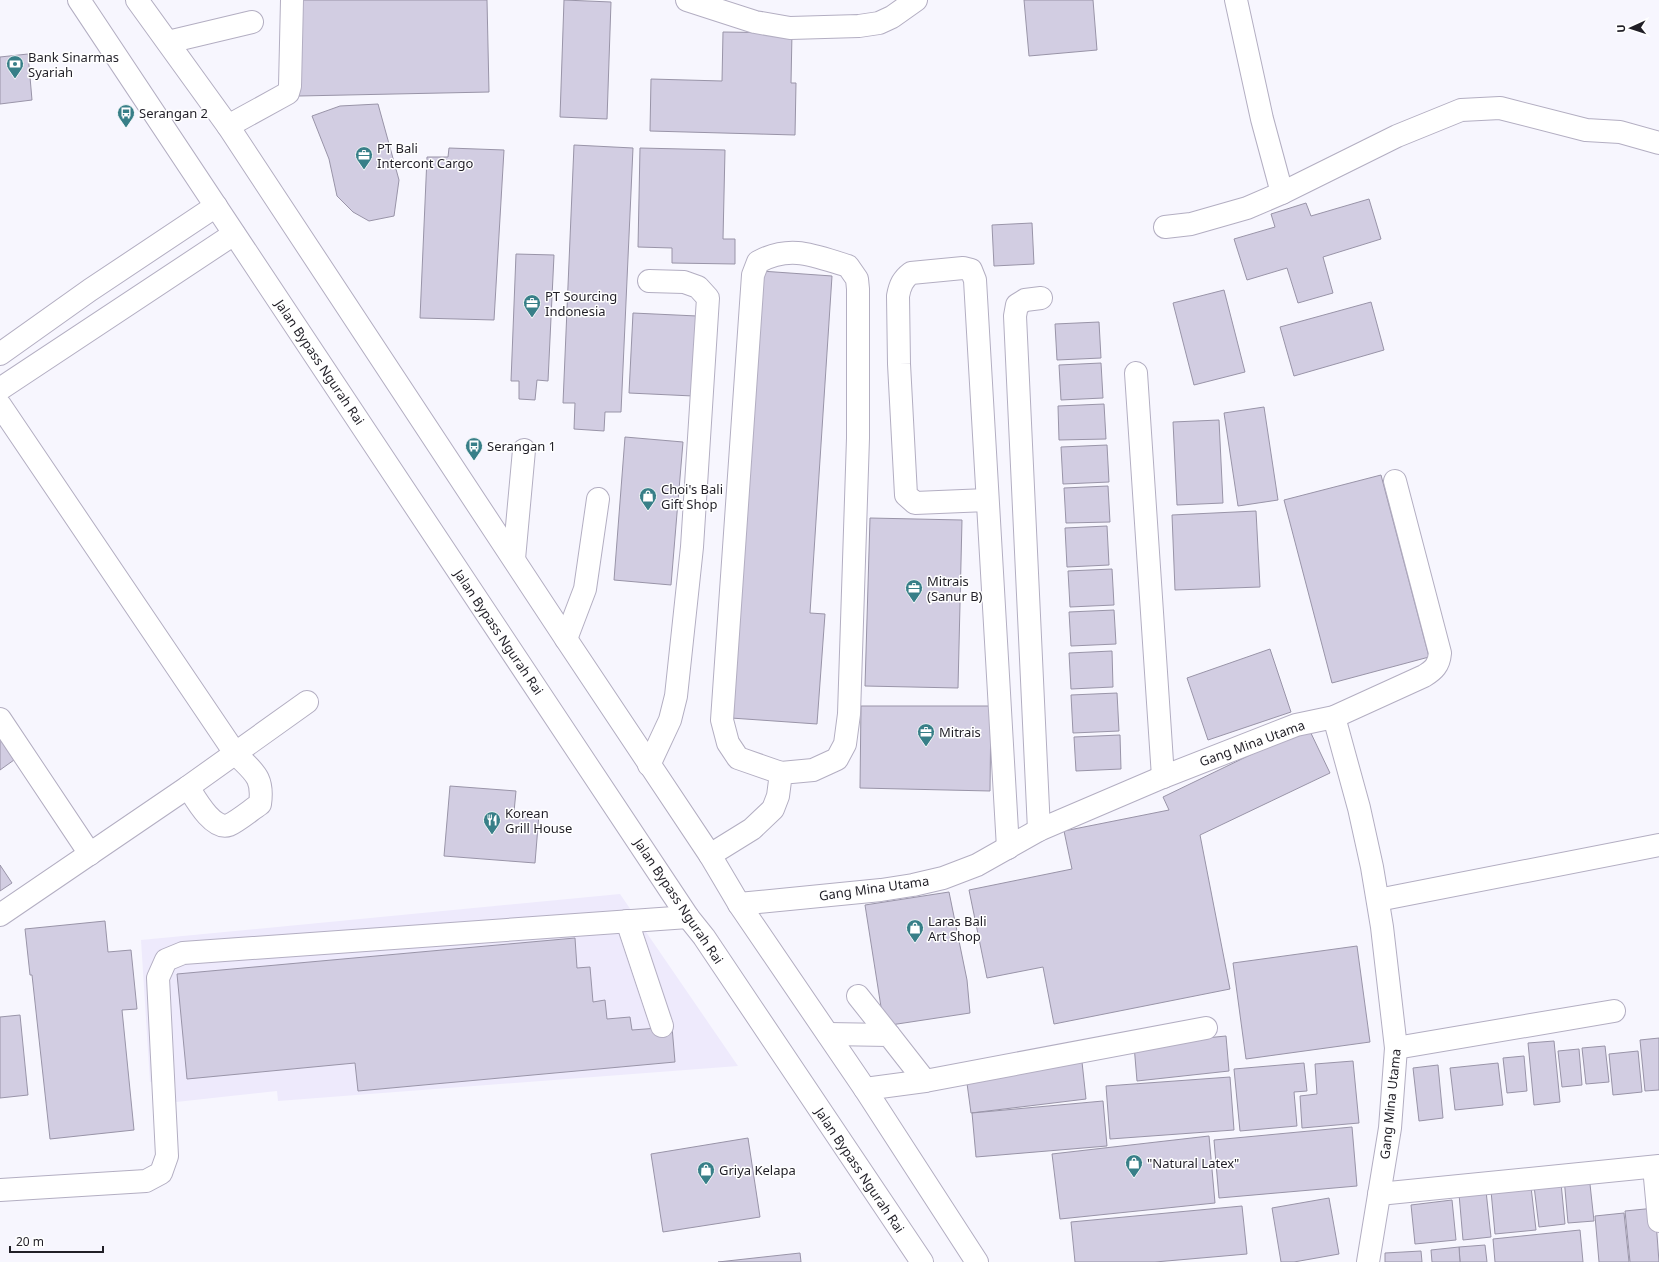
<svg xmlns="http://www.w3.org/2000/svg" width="1659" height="1262" font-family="'Noto Sans',sans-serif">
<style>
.commercial{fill:#eeeafc}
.building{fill:#d2cde2;stroke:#9994a8}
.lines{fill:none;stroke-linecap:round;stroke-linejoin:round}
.minor-casing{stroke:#b3aec2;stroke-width:24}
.highway-casing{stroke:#b3aec2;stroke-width:24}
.minor{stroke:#fff;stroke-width:22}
.highway{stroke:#fff;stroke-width:22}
.labels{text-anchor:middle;stroke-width:3;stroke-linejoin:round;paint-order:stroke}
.poi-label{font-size:13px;fill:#211f27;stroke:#fff;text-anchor:start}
.street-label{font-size:13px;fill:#211f27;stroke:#fff}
</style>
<rect width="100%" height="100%" fill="#f7f6fe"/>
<path class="commercial" d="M620,894L738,1066L278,1101L277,1091L176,1102L175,1079L150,1082L141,940Z"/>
<g class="building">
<path d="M297,0H487L489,92L299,96Z"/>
<path d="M564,0L611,2L607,119L560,117Z"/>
<path d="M1024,0H1093L1097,50L1029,56Z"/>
<path d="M723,32L792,33L791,83H796L795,135L650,131L651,79L722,81Z"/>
<path d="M28,54L32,100L0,104V57Z"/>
<path d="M378,104L399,180L394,216L369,221L353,212L337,196L329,159L312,116L340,106Z"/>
<path d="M574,145L633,148L621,412H605L604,431L574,429L575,403H563Z"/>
<path d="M449,148L504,150L494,320L420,318L427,157H448Z"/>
<path d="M640,148L725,150L723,239H735V264L672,263V248L638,247Z"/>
<path d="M1369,199L1381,239L1323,257L1333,293L1298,303L1287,268L1247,280L1234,239L1275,227L1271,214L1306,203L1311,216Z"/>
<path d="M1032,223L1034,264L994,266L992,225Z"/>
<path d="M516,254L554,255L548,381L537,380L535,400L519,399V381H511Z"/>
<path d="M761,271L832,276L810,613L825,614L817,724L731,718Z"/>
<path d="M1224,290L1245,372L1194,385L1173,303Z"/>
<path d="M1371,302L1384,350L1294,376L1280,327Z"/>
<path d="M633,313L697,316L693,396L629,393Z"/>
<path d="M1099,322L1101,358L1057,360L1055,324Z"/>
<path d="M1101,363L1103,398L1061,400L1059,365Z"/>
<path d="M1104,404L1106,439L1059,440L1058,406Z"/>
<path d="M1264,407L1278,500L1238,506L1224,413Z"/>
<path d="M1219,420L1223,503L1177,505L1173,422Z"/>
<path d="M625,437L683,442L671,585L614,580Z"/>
<path d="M1107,445L1109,482L1063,484L1061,447Z"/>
<path d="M1381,475L1429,657L1332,683L1284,500Z"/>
<path d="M1108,486L1110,522L1066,523L1064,488Z"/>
<path d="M1256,511L1260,587L1175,590L1172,515Z"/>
<path d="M870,518L962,520L958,688L865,686Z"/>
<path d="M1107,526L1109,565L1067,567L1065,528Z"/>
<path d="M1112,569L1114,605L1070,607L1068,571Z"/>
<path d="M1114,610L1116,644L1071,646L1069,612Z"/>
<path d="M1270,649L1291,712L1208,740L1187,678Z"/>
<path d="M1112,651L1113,687L1071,689L1069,653Z"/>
<path d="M1117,693L1119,731L1073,733L1071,695Z"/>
<path d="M861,706H991L990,791L860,788Z"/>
<path d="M1308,727L1330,773L1200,835L1230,989L1054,1024L1043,967L987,978L969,890L1072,869L1064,831L1169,810L1163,797Z"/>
<path d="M1120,735L1121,769L1076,771L1074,737Z"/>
<path d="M0,739L14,760L0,770Z"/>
<path d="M450,786L516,791L514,812L539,814L535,863L444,856Z"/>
<path d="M0,865L12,883L0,891Z"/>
<path d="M949,892L967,980L970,1013L884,1026L865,905Z"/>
<path d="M105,921L108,952L131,950L137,1009L122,1010L134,1130L50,1139L32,975H30L25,929Z"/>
<path d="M575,938L577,968L590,967L593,1002L605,1000L607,1019L630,1017L632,1030L672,1027L675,1062L358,1091L355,1063L187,1079L177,974Z"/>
<path d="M1357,946L1370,1042L1246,1059L1233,963Z"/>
<path d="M20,1015L28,1095L0,1098V1017Z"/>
<path d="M1226,1036L1229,1071L1137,1081L1134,1045Z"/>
<path d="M1659,1038V1090L1645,1091L1640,1040Z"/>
<path d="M1554,1041L1560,1102L1534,1105L1528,1043Z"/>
<path d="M1605,1046L1609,1082L1586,1084L1582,1048Z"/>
<path d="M1579,1049L1582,1085L1562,1087L1558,1051Z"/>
<path d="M1638,1051L1642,1092L1613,1095L1609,1054Z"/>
<path d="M1524,1056L1527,1091L1507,1093L1503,1058Z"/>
<path d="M1353,1061L1359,1123L1302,1128L1300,1096L1317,1094L1315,1064Z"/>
<path d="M1082,1062L1086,1099L971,1113L966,1076Z"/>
<path d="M1304,1063L1307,1091L1294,1092L1297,1126L1240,1131L1234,1069Z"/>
<path d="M1498,1063L1503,1105L1455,1110L1450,1068Z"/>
<path d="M1438,1065L1443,1118L1419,1121L1413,1068Z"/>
<path d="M1230,1077L1234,1130L1110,1139L1106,1086Z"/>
<path d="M1103,1101L1107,1146L976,1157L972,1113Z"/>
<path d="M1352,1127L1357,1186L1219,1198L1214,1140Z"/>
<path d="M1209,1136L1215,1203L1060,1219L1052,1154Z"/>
<path d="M748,1138L760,1217L663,1232L651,1154Z"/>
<path d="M1589,1175L1594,1221L1568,1223L1564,1178Z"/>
<path d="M1561,1183L1565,1224L1539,1227L1534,1186Z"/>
<path d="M1531,1187L1536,1230L1495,1234L1491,1191Z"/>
<path d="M1486,1191L1491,1237L1463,1240L1459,1194Z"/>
<path d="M1329,1198L1339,1254L1294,1262H1281L1272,1208Z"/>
<path d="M1452,1200L1456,1240L1415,1244L1411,1205Z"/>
<path d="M1242,1206L1247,1254L1155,1262H1075L1071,1222Z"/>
<path d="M1655,1208L1659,1262H1630L1625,1211Z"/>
<path d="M1624,1213L1629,1262H1599L1595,1216Z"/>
<path d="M1580,1230L1583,1262H1495L1493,1239Z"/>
<path d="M1485,1245L1487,1262H1460L1459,1247Z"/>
<path d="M1459,1247L1460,1262H1432L1431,1250Z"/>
<path d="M1421,1251L1422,1262H1385V1253Z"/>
<path d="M800,1253L801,1262H718Z"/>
</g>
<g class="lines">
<g class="minor-casing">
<g id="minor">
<path d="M687,0L755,22L790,28L859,26L879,23L892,17L916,0"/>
<path d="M1236,0L1262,119L1282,193"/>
<path d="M168,42L252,22"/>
<path d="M228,126L288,93L290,86L292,0"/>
<path d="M1165,227L1191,224L1247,208L1282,193L1397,136L1461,110L1500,108L1586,130L1620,132L1659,143"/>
<path d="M0,354L90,290L216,206"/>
<path d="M1136,373L1163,777"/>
<path d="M0,389L234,234"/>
<path d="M0,405L235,753C253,772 264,776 260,804C251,810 238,821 229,825C213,831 195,798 188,787"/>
<path d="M987,500L915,503L906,495L899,364L898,296C900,285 903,279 911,273L963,268L971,270L975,280L1008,848"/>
<path d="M514,559L524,450"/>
<path d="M566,639L585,589L598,499"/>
<path d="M1334,717L1359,808L1372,867L1382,927L1396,1048L1390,1128L1368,1262"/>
<path d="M0,719L90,854"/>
<path d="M649,765L670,720L676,696L692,547L708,298L698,287L684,282L649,281"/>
<path d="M1039,830L1015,316L1017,305L1025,300L1041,298"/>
<path d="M710,855L752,829L773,809L778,796L781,773L738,758L728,743L722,720L753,275L758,262C791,244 815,256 848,266L857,279L858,289V438L849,714L845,744L837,759L813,770L781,773"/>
<path d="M1378,900L1659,845"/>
<path d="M739,904L881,890L913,885L943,878L977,865L1039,830L1163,777L1296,725L1334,717L1424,676C1434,670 1439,665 1440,653L1395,481"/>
<path d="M0,915L188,787L307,702"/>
<path d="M627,921L662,1026"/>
<path d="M858,996L889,1035"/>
<path d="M828,1034L889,1035L925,1081"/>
<path d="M1396,1048L1614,1011"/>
<path d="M865,1089L925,1081L1206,1028"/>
<path d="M1654,1167L1659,1221"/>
<path d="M0,1190L146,1181L161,1173L167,1156L158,978L166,960L183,953L688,917"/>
<path d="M1379,1194L1659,1166"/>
</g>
</g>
<g class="highway-casing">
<g id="highway">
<path d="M79,0L688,917L704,937L922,1262"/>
<path d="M137,0L228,126L566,639L710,855L739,904L865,1089L977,1262"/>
</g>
</g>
<use href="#minor" class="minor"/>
<use href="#highway" class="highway"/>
</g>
<defs>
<g id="bank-pin" transform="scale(0.9)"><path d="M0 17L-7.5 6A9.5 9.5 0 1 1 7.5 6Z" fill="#387f88" stroke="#fff"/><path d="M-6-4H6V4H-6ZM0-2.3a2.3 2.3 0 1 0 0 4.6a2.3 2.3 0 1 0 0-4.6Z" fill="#fff"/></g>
<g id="bus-pin" transform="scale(0.9)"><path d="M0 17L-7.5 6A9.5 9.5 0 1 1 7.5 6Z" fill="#387f88" stroke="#fff"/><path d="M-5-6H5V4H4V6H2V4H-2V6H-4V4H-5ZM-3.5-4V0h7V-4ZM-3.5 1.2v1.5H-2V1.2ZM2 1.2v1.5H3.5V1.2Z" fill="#fff"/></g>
<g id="office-pin" transform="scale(0.9)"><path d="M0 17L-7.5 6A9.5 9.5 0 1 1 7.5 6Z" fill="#387f88" stroke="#fff"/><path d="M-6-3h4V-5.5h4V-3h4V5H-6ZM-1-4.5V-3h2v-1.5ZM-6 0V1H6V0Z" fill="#fff"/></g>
<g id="shop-pin" transform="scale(0.9)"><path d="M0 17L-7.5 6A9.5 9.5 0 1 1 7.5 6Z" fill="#387f88" stroke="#fff"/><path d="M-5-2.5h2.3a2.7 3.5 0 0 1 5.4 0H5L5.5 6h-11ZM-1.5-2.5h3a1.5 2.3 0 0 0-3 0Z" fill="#fff"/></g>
<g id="restaurant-pin" transform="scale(0.9)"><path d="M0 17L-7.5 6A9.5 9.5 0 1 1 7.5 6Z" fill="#387f88" stroke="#fff"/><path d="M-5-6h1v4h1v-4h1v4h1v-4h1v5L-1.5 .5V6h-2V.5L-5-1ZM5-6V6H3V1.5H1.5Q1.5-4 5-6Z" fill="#fff"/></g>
</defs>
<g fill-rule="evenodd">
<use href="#bank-pin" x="15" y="64"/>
<use href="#bus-pin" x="126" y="113"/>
<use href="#office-pin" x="364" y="155"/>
<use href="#office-pin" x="532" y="303"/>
<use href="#bus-pin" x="474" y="446"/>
<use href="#shop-pin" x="648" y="496"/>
<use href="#office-pin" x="914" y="588"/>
<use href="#office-pin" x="926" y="732"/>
<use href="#restaurant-pin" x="492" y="820"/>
<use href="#shop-pin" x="915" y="928"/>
<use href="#shop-pin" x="1134" y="1163"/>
<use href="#shop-pin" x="706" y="1170"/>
</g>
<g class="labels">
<g class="poi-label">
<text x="28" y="62">Bank Sinarmas<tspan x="28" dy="15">Syariah</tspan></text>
<text x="139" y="118">Serangan 2</text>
<text x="377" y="153">PT Bali<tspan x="377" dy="15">Intercont Cargo</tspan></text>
<text x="545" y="301">PT Sourcing<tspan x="545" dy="15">Indonesia</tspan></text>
<text x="487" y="451">Serangan 1</text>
<text x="661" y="494">Choi's Bali<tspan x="661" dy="15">Gift Shop</tspan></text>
<text x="927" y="586">Mitrais<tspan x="927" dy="15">(Sanur B)</tspan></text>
<text x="939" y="737">Mitrais</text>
<text x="505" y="818">Korean<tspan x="505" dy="15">Grill House</tspan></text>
<text x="928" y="926">Laras Bali<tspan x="928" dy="15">Art Shop</tspan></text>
<text x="1147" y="1168">"Natural Latex"</text>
<text x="719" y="1175">Griya Kelapa</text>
</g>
<g class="street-label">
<text transform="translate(320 362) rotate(56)" y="5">Jalan Bypass Ngurah Rai</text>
<text transform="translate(499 632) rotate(56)" y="5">Jalan Bypass Ngurah Rai</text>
<text transform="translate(1252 743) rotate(-20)" y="5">Gang Mina Utama</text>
<text transform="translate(874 888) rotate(-8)" y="5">Gang Mina Utama</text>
<text transform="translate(679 901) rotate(56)" y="5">Jalan Bypass Ngurah Rai</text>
<text transform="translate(1390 1104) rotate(-84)" y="5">Gang Mina Utama</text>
<text transform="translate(860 1170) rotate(56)" y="5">Jalan Bypass Ngurah Rai</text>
</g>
</g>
<g transform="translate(1631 28) rotate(267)" stroke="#ffffff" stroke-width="3" paint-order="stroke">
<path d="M0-3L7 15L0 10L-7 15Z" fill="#211f27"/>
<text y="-6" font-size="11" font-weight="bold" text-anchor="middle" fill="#211f27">U</text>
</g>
<path d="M10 1246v6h93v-6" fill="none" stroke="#211f27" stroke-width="2"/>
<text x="16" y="1246" font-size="12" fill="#211f27" stroke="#ffffff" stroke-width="3" paint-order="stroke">20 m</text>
</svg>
